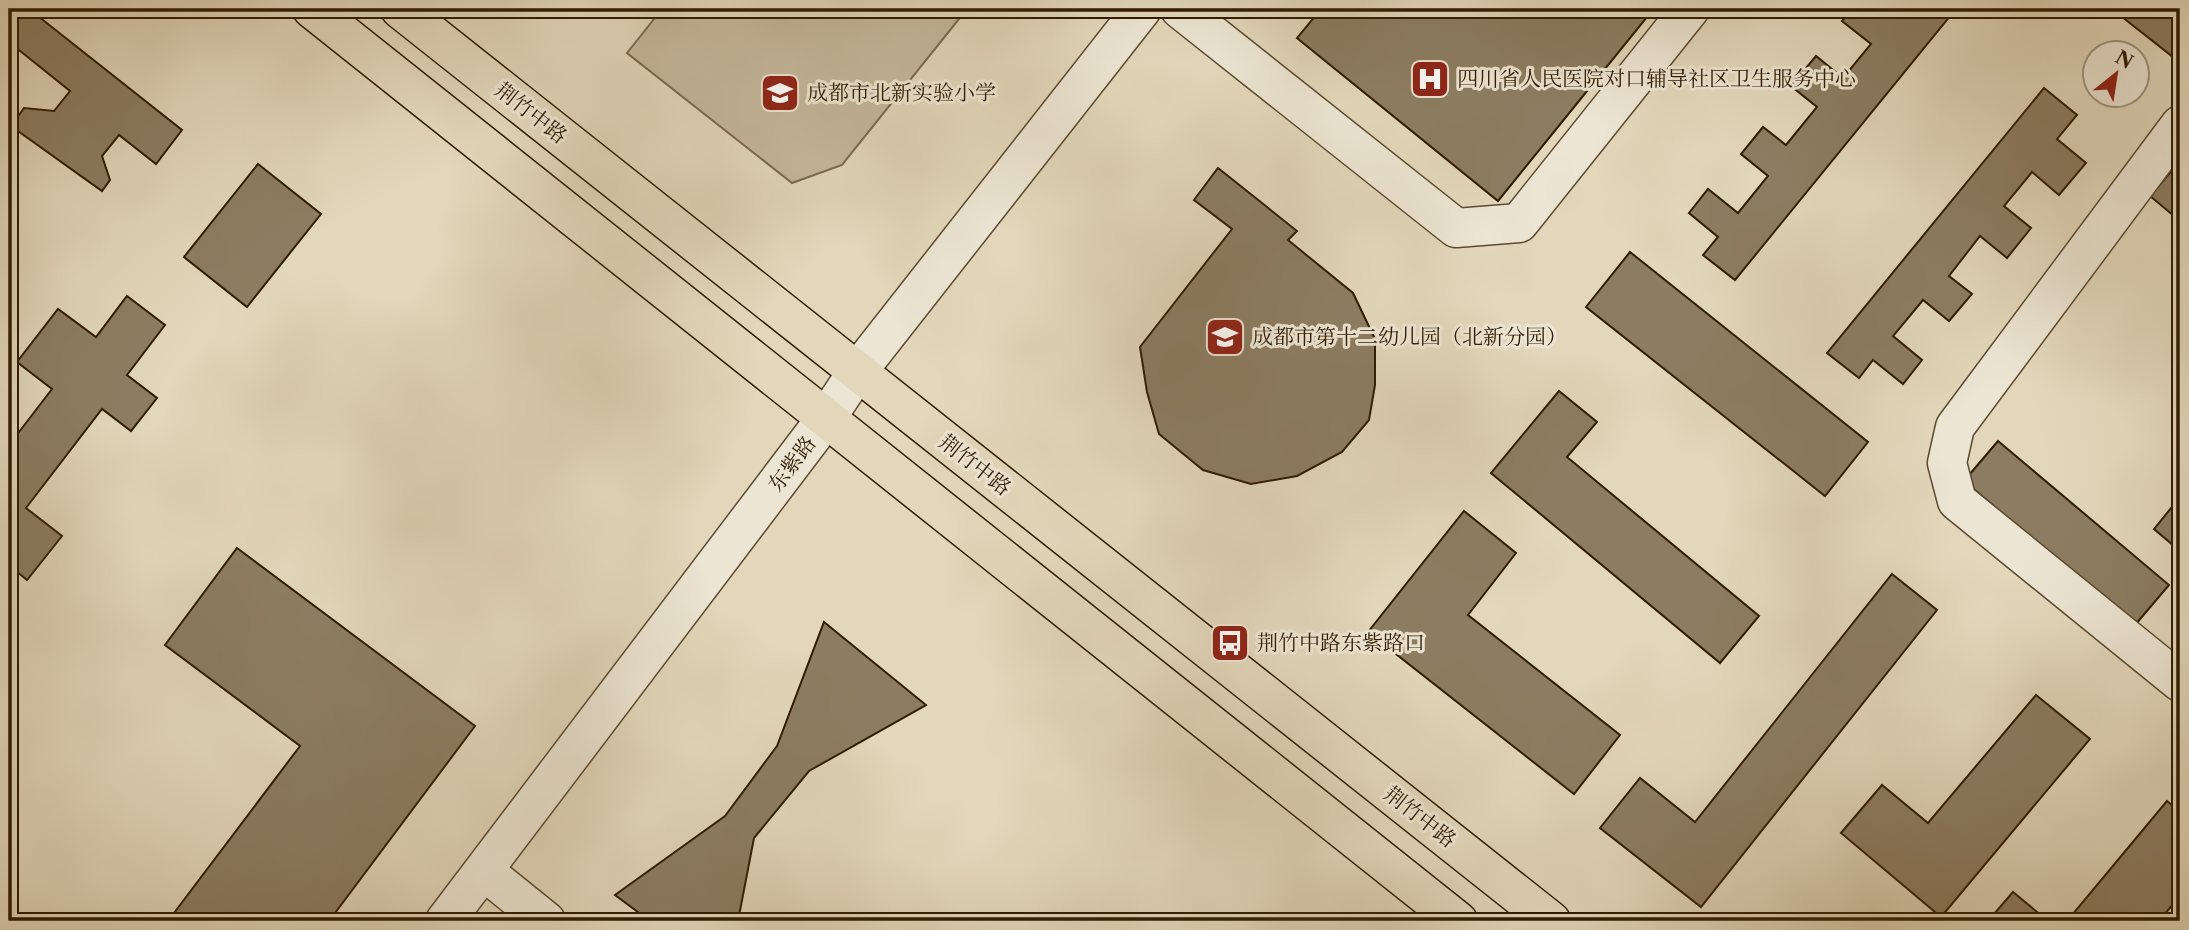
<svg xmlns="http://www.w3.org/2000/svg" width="2189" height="930" font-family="'Libre Caslon Text','Noto Serif SC',serif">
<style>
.green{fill:#c4b79b;stroke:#7a6a4e;stroke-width:2}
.building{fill:#8c7d62;stroke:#2f1c01;stroke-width:2}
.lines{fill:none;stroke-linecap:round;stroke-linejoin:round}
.minor-casing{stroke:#5c4b30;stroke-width:41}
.major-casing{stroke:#2f1c01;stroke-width:41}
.minor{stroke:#ece5d3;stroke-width:38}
.major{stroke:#e2d7bb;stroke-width:38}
.labels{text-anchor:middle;stroke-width:6;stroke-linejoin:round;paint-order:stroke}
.poi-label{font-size:21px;fill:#2f1c01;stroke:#ece5d3;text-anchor:start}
.street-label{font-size:21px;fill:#2f1c01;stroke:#ece5d3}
</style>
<rect width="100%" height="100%" fill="#e2d7bb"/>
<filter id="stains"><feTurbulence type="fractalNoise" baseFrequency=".00286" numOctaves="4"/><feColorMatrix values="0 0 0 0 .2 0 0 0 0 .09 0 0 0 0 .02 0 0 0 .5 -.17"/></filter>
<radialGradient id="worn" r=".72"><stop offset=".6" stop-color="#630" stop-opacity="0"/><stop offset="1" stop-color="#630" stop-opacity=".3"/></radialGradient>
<path class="green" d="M662,9H967L842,165L792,183L627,53Z"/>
<g class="building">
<path d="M9,9H29L182,130L156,164L119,135L102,156L110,180L102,191L11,126L24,108L54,111L70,91L9,42Z"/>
<path d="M1321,9H1638L1647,17L1498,201L1297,38Z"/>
<path d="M1852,9H1893L1897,12L1900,9H1943L1951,15L1735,280L1703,255L1718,237L1689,213L1708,189L1738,213L1768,176L1741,154L1763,127L1786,145L1817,107L1791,86L1816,56L1843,78L1871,44L1842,21Z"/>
<path d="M2112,9H2180V48L2173,57Z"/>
<path d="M2044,88L2077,115L2057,139L2086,163L2059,195L2032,172L2004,206L2031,228L2007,258L1980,236L1949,276L1972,294L1949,321L1923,300L1893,336L1922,360L1903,384L1873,360L1859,378L1827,353Z"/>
<path d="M2180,161V221L2150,196Z"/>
<path d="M258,164L321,214L247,307L184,257Z"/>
<path d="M1218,168L1297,231L1288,240L1353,293L1375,339V385L1369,420L1342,452L1297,476L1251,484L1203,470L1159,434L1147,392L1140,347L1232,229L1194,200Z"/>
<path d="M1630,252L1868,442L1825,496L1586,307Z"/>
<path d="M127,296L165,325L127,375L157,398L131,431L102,409L26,508L62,536L27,580L9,565V445L52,389L17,362L58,309L96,337Z"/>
<path d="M1559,391L1597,422L1567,457L1759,616L1720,663L1491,473Z"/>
<path d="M1998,441L2169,585L2135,625L1964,481Z"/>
<path d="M2180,497V551L2154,529Z"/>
<path d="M1464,511L1516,553L1468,615L1620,735L1574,794L1368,632Z"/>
<path d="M237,548L475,726L329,921H168L300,746L165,645Z"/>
<path d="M1892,574L1937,610L1701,907L1600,828L1640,778L1695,822Z"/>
<path d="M824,622L926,705L809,771L754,838L738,921H650L615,895L725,816L777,746Z"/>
<path d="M2036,695L2090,739L1941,917L1841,833L1882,785L1928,823Z"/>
<path d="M2167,801L2180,812V896L2159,921H2067Z"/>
<path d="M2013,892L2048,921H1988Z"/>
</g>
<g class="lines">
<g class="minor-casing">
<g id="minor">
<path d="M1180,9L1456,228L1519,223L1690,9"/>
<path d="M2180,125L1955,427L1947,463L1957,501L2180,682"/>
<path d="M484,871L546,921"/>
<path d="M445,921L827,417L857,372L1142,9"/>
</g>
</g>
<g class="major-casing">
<g id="major">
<path d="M312,9L1458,921"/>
<path d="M400,9L1551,921"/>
</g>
</g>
<use href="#minor" class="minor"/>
<use href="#major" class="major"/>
</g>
<defs>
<g id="hospital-square" transform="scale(2.0125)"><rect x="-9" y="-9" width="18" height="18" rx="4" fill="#8f2418" stroke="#ece5d3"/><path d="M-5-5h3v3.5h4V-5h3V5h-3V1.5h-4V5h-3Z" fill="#fff"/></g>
<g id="school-square" transform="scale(2.0125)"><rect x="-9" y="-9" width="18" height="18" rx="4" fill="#8f2418" stroke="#ece5d3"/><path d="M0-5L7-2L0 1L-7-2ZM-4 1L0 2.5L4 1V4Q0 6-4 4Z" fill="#fff"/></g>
<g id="bus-square" transform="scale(2.0125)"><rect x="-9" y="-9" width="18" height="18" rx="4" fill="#8f2418" stroke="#ece5d3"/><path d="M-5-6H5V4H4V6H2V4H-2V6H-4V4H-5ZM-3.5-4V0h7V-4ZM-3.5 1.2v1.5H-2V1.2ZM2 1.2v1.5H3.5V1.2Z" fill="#fff"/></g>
</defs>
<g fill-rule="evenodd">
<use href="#hospital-square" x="1430" y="79"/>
<use href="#school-square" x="780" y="93"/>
<use href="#school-square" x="1225" y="337"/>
<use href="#bus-square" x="1230" y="643"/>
</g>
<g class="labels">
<g class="poi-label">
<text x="1457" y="86">四川省人民医院对口辅导社区卫生服务中心</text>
<text x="807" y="100">成都市北新实验小学</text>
<text x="1252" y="344">成都市第十二幼儿园（北新分园）</text>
<text x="1257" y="650">荆竹中路东紫路口</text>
</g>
<g class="street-label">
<text transform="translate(531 113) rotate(38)" y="7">荆竹中路</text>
<text transform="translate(792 464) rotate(-53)" y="7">东紫路</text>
<text transform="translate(975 465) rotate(38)" y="7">荆竹中路</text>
<text transform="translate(1420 817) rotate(38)" y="7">荆竹中路</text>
</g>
</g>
<rect width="2189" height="930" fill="none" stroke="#e2d7bb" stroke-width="35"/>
<rect x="10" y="10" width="2168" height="909" fill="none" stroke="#2f1c01" stroke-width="3.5"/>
<rect x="18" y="18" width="2154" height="895" fill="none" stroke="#2f1c01" stroke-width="2"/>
<g transform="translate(2116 74) rotate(30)"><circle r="33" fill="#ece5d3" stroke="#a0957f" stroke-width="2"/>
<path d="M0-5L12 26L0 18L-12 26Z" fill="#8f2418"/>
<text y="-10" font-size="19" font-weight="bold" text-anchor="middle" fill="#2f1c01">N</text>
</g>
<rect width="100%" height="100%" filter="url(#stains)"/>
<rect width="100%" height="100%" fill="url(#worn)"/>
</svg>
